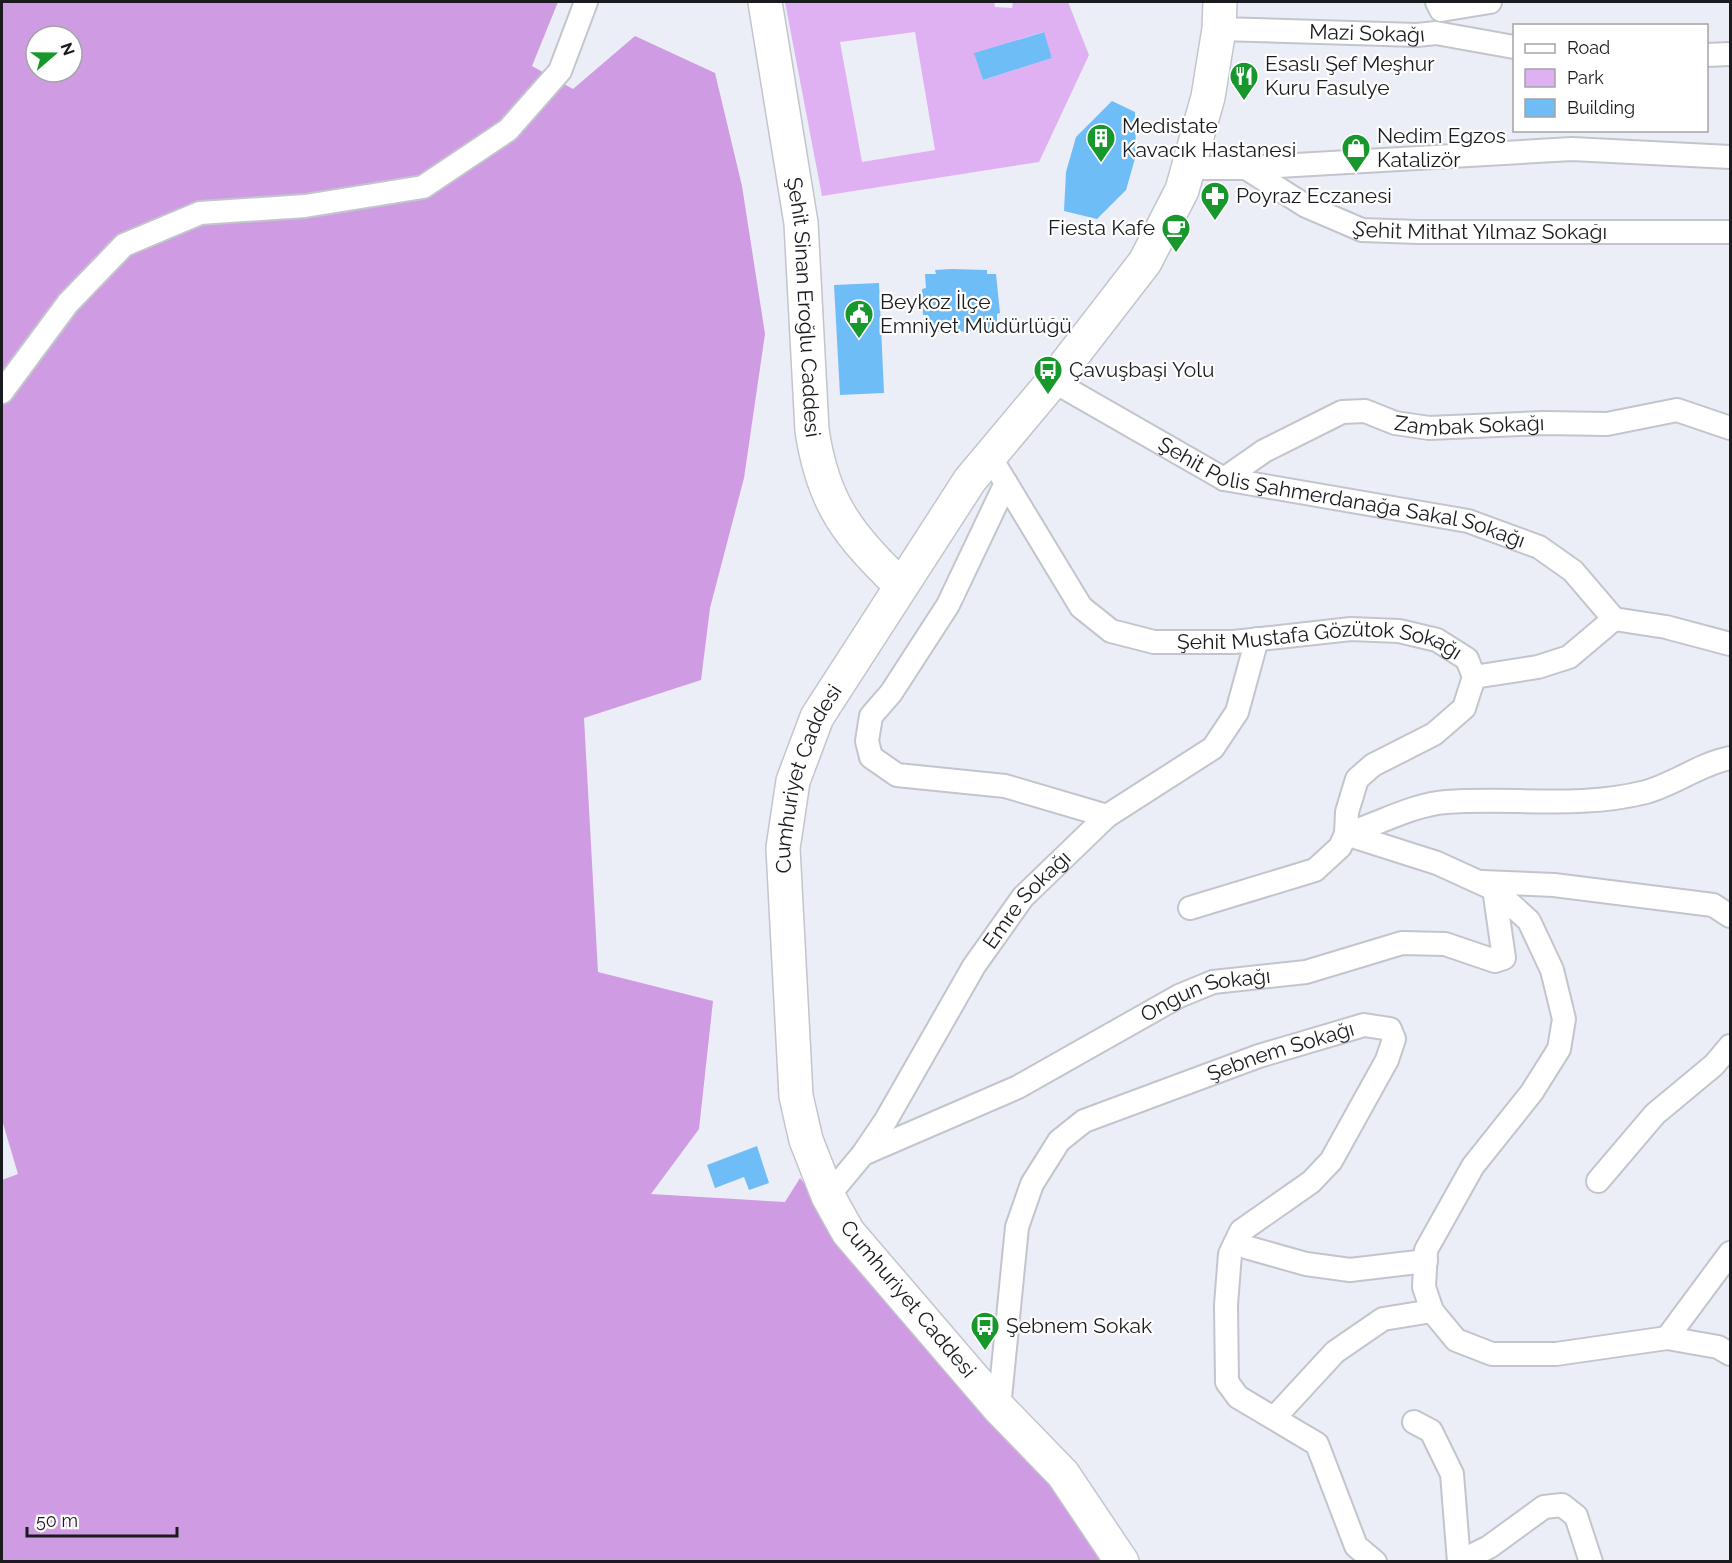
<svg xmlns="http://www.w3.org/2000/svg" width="1732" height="1563" font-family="Raleway,sans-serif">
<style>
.green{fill:#e0b1f2;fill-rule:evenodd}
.forest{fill:#cf9be2;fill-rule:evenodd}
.building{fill:#6fbdf7}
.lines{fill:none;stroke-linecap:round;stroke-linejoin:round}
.street-casing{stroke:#c2c5cd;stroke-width:26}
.secondary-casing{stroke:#c2c5cd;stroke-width:36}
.primary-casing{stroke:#c2c5cd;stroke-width:36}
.street{stroke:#fff;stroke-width:22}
.secondary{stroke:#fff;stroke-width:33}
.primary{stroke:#fff;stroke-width:33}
.labels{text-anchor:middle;stroke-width:4.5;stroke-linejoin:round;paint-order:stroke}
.street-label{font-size:21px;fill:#1a1b1e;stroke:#fff}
.poi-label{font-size:21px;fill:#1a1b1e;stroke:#fff;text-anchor:start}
</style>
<rect width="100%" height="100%" fill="#ebeef7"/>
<path class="green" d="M785,2H994L995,7L1012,8L1013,2H1068L1089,55L1039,162L822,196ZM915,32L935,150L862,162L840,42ZM1043,32L1052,58L983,80L975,53Z"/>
<path class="forest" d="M2,2H558L532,66L573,89L635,36L715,73L742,186L765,334L744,478L710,608L701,680L584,718L598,972L713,1001L699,1129L651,1194L785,1202L800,1178L947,1362L1119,1561L2,1562V1180L18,1174L2,1120ZM36,36H72V72H36Z"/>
<g class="building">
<path d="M1044,32L1052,58L983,80L974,53Z"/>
<path d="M1112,101L1135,112L1136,155L1126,190L1097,219L1064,211L1066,172L1076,137Z"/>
<path d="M951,269L987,270V274H996L1000,313L997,314V326L989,327V331L938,332V328H929L928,315H923L922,289L926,288L925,274H936L935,270Z"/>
<path d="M879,283L884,393L840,395L834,285Z"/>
<path d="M757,1146L769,1183L749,1190L744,1177L715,1188L707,1165Z"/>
</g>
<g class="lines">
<g class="street-casing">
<g id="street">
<path d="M1437,2L1441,10L1490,2"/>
<path id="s1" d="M1219,29L1417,35L1436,33L1514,47"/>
<path d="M1706,55L1730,54"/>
<path d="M1188,168H1246L1572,149L1730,157"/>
<path id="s2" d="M1246,168L1306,206L1362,230L1418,232H1730"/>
<path id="s3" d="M1053,381L1224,479L1468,521L1539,547L1573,571L1614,619"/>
<path d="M2,392L68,303L124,245L200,213L305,206L423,187L508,130L560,71L586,2"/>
<path id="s4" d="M989,455L1081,607L1111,631L1154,642H1234L1351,629L1399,631L1437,640L1467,659L1474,677L1464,708L1434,734L1373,765L1357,779L1347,812L1346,834L1340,847L1315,870L1190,908"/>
<path id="s5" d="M1224,479L1264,451L1342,412L1365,411L1395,423L1429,428L1544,423L1607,424L1677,410L1730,428"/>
<path d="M1006,483L948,605L891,693L871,716L867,741L871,757L897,775L1005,786L1107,816"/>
<path d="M1474,677L1538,667L1569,657L1614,619L1666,627L1730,644"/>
<path d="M1346,834L1437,863L1494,889L1529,921L1552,970L1564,1019L1559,1049L1532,1092L1473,1166L1426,1250L1424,1287L1432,1311L1456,1340L1492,1354H1556L1667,1338L1718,1347L1730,1354"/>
<path d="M1346,834C1379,824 1411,805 1446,802C1513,797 1579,809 1646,792C1675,784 1700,764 1730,758"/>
<path d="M1482,882L1554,885L1713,905L1730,916"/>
<path id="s6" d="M863,1154L1018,1087L1179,996L1213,982L1306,972L1402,943L1445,944L1495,961L1504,958L1494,889"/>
<path d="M1598,1181L1655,1114L1714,1065L1730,1046"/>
<path id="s7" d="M828,1196L863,1154L886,1120L974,966L1023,897L1107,816L1213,748L1237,712L1257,639"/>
<path d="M1235,1244L1306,1264L1350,1270L1426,1261"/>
<path d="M1667,1338L1730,1253"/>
<path id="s8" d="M999,1408L1017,1227L1032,1184L1059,1141L1084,1121L1259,1056L1364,1025L1390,1029L1394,1039L1387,1060L1331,1161L1311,1182L1241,1231L1230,1254L1226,1305L1227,1382L1238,1397L1317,1444L1356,1546L1375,1562"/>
<path d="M1275,1417L1335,1352L1383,1319L1432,1311"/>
<path d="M1414,1422L1431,1431L1452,1474L1459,1562"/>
<path d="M1459,1562L1489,1547L1544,1507L1562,1505L1576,1516L1591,1562"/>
</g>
</g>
<g class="secondary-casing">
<g id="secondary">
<path id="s9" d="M765,2L801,223L812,430C823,505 849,535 901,586"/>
</g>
</g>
<g class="primary-casing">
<g id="primary">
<path id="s10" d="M1122,1562L1063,1474L999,1408L848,1232L828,1196L806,1140L796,1096L783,848L793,781L817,717L970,480L1053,381L1145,262L1182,190L1208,97L1219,29L1220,2"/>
</g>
</g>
<use href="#street" class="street"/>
<use href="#secondary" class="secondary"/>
<use href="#primary" class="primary"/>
</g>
<defs>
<g id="restaurant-pin" transform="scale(1.5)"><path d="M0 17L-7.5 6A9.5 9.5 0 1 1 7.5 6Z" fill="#18982c" stroke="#fff"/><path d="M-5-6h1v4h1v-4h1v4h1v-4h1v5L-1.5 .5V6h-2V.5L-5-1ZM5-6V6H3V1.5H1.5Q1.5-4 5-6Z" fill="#fff"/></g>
<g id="building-pin" transform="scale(1.5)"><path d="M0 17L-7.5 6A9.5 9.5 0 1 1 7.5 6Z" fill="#18982c" stroke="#fff"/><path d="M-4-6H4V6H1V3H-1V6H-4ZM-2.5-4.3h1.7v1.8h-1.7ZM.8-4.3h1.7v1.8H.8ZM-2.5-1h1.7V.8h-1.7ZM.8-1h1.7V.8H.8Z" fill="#fff"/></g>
<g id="shop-pin" transform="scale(1.5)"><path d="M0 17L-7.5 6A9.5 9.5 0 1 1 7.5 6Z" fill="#18982c" stroke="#fff"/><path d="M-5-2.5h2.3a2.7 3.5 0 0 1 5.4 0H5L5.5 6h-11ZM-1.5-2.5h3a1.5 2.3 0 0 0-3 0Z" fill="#fff"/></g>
<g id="pharmacy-pin" transform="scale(1.5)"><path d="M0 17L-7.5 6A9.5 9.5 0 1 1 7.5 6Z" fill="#18982c" stroke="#fff"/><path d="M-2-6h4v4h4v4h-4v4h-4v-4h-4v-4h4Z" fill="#fff"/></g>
<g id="cafe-pin" transform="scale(1.5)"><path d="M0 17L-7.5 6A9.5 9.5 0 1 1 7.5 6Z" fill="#18982c" stroke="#fff"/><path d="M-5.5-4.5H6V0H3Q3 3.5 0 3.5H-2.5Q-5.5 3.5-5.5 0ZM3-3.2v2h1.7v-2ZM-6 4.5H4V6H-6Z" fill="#fff"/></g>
<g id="civic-pin" transform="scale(1.5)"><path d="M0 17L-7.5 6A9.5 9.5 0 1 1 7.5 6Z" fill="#18982c" stroke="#fff"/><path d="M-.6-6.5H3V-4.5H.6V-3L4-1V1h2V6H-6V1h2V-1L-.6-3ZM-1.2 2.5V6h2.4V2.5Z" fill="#fff"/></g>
<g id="bus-pin" transform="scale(1.5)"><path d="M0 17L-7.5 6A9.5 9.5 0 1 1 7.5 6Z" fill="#18982c" stroke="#fff"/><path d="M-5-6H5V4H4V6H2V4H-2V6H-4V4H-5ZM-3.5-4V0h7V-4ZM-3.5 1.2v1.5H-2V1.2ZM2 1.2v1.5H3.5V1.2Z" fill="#fff"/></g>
</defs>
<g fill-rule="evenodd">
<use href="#restaurant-pin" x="1244" y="76"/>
<use href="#building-pin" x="1101" y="138"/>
<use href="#shop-pin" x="1356" y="148"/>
<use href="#pharmacy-pin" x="1215" y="196"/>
<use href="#cafe-pin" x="1176" y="228"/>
<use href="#civic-pin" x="859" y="314"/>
<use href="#bus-pin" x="1048" y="370"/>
<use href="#bus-pin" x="985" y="1326"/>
</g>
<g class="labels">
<g class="street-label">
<text dy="7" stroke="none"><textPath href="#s1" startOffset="148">Mazi Sokağı</textPath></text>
<text dy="7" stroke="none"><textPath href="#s2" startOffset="250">Şehit Mithat Yılmaz Sokağı</textPath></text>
<text dy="7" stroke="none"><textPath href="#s9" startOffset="308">Şehit Sinan Eroğlu Caddesi</textPath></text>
<text dy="7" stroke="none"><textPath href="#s5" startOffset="266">Zambak Sokağı</textPath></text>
<text dy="7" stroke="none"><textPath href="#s3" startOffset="314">Şehit Polis Şahmerdanağa Sakal Sokağı</textPath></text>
<text dy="7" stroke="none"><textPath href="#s4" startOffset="428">Şehit Mustafa Gözütok Sokağı</textPath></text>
<text dy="7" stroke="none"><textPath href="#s10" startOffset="898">Cumhuriyet Caddesi</textPath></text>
<text dy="7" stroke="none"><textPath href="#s7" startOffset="358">Emre Sokağı</textPath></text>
<text dy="7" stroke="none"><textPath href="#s6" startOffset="380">Ongun Sokağı</textPath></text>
<text dy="7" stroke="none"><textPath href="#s8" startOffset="519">Şebnem Sokağı</textPath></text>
<text transform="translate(908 1299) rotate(50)" y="7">Cumhuriyet Caddesi</text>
</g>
<g class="poi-label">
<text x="1265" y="71">Esaslı Şef Meşhur<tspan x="1265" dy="24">Kuru Fasulye</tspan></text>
<text x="1122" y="133">Medistate<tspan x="1122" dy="24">Kavacık Hastanesi</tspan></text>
<text x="1377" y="143">Nedim Egzos<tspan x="1377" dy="24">Katalizör</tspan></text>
<text x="1236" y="203">Poyraz Eczanesi</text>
<text x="1155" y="235" text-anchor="end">Fiesta Kafe</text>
<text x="880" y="309">Beykoz İlçe<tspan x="880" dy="24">Emniyet Müdürlüğü</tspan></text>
<text x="1069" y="377">Çavuşbaşi Yolu</text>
<text x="1006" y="1333">Şebnem Sokak</text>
</g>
</g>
<rect width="1732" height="1563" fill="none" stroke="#1a1b1e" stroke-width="6"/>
<rect x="1513" y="24" width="195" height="108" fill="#ffffff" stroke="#a3a4a5" stroke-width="1.5"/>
<rect x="1525" y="44" width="30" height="9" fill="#ffffff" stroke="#a3a4a5" stroke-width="1.5"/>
<text x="1567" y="54" font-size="18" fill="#1a1b1e">Road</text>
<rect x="1525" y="69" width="30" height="18" fill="#e0b1f2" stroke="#a3a4a5" stroke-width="1.5"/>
<text x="1567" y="84" font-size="18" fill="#1a1b1e">Park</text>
<rect x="1525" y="99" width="30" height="18" fill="#6fbdf7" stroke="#a3a4a5" stroke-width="1.5"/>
<text x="1567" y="114" font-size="18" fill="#1a1b1e">Building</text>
<g transform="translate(54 54) rotate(70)"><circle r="28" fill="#ffffff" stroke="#a3a4a5" stroke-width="1.5"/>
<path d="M0-4.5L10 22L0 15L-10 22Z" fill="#18982c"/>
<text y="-9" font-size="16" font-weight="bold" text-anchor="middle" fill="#1a1b1e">N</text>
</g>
<path d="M27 1527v9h150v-9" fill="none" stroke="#1a1b1e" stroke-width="3"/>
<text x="36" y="1527" font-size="18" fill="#1a1b1e" stroke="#ffffff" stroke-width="4.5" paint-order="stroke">50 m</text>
</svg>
